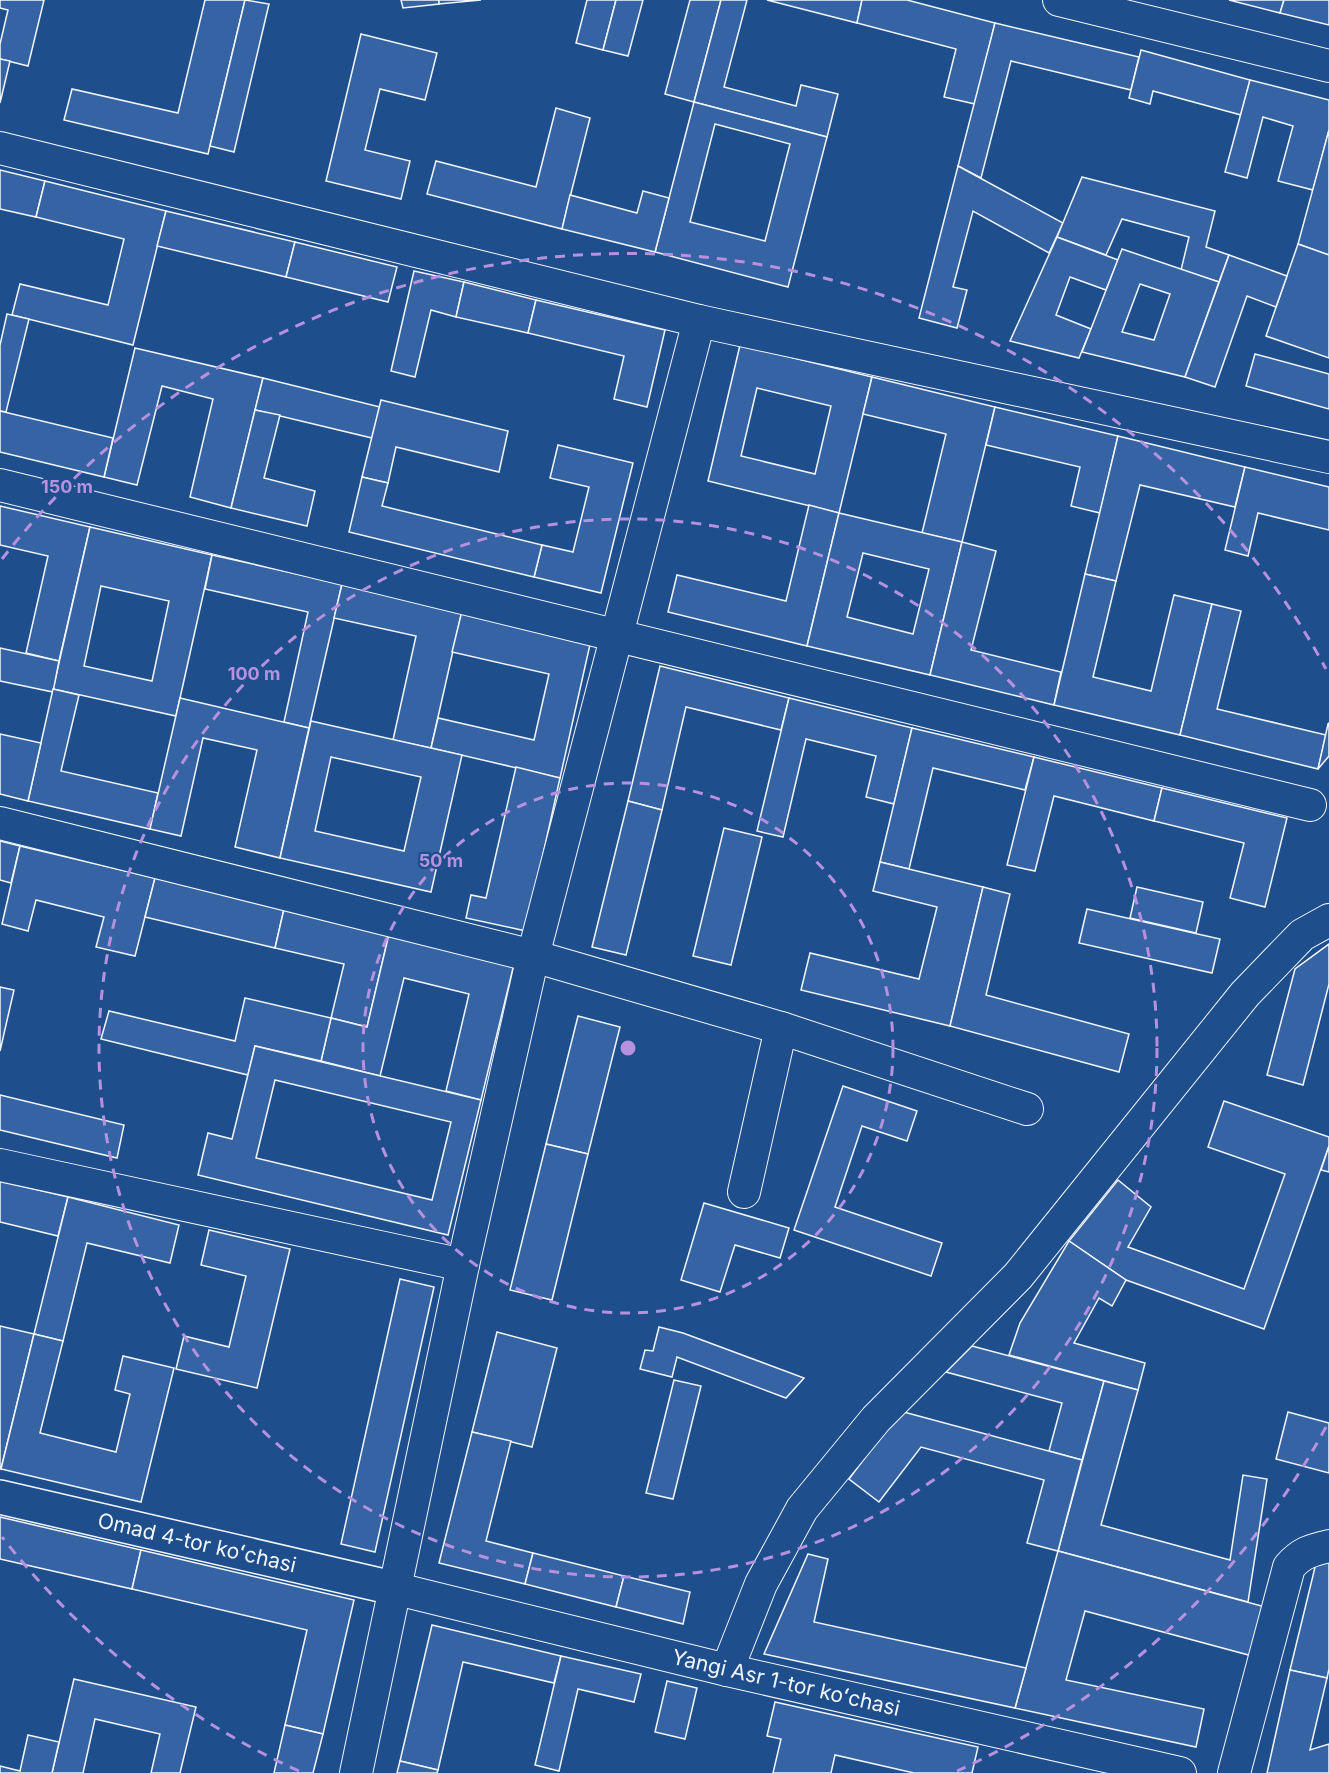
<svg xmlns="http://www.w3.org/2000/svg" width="1329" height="1773" font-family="Inter,sans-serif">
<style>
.building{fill:#3563a3;stroke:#f2f6ff;stroke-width:1.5;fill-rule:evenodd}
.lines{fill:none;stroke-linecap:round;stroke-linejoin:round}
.minor-casing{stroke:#f2f6ff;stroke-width:34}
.tertiary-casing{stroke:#f2f6ff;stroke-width:36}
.minor{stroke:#1f4e8c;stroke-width:32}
.tertiary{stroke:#1f4e8c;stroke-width:33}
.ring{fill:none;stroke:#b691df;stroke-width:3;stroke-dasharray:10 8}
.labels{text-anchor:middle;stroke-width:4.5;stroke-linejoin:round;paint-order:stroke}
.street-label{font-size:21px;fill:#f2f6ff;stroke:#1f4e8c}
.centre{fill:#b691df;stroke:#1f4e8c;stroke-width:3}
.ring-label{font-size:18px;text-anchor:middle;font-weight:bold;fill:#b691df;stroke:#1f4e8c;stroke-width:4.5;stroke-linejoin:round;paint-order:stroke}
</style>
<rect width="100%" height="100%" fill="#1f4e8c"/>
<g class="building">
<path d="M0,0H44L28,66L0,59V44L8,10L0,8Z"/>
<path d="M205,0H245L208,154L64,120L72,89L178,113Z"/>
<path d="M245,0L269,4L234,152L210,146Z"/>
<path d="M401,0H439V4L403,8Z"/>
<path d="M439,0H481L439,4Z"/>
<path d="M587,0H616L603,50L576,43Z"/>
<path d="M616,0H643L628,56L603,50Z"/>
<path d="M690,0H721L694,102L665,94Z"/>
<path d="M721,0H747L724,87L796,106L801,85L838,94L827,137L694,102Z"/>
<path d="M767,0H862L857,23Z"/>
<path d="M862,0H907L995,23L975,104L944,97L956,49L857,23Z"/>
<path d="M1229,0H1284L1280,13Z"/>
<path d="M1284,0H1329V25L1280,13Z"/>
<path d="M995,23L1139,57L1131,90L1011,61L981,178L958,166Z"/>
<path d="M361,34L437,53L425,100L380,89L365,150L410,161L401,199L326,181Z"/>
<path d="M1141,50L1250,80L1241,115L1153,91L1150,104L1129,98Z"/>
<path d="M0,59L10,61L0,103Z"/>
<path d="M1250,80L1329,100V130L1313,190L1278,181L1293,126L1263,117L1247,178L1225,172Z"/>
<path d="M694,102L827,137L788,287L655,252ZM715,124L790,144L765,241L690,222Z"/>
<path d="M556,108L590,118L562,229L427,194L436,161L536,187Z"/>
<path d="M1329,130V255L1298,244Z"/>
<path d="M958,166L1063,223L1049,253L973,211L953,287L967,290L957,328L919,318Z"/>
<path d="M0,170L45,181L36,217L0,209Z"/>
<path d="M1082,177L1215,211L1206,247L1229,255L1219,282L1181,270L1189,237L1122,219L1106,255L1057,237Z"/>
<path d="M45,181L166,211L133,345L12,315L20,284L108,305L124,239L36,217Z"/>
<path d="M643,191L669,198L655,252L562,229L570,195L637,213Z"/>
<path d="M166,211L295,242L286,277L157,246Z"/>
<path d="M1057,237L1118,260L1106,290L1070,277L1056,315L1091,329L1079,358L1010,341Z"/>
<path d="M295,242L397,267L388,302L286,277Z"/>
<path d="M1298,244L1329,255V358L1266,336Z"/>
<path d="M1122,249L1219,282L1185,377L1082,352ZM1140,284L1170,294L1154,340L1122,332Z"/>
<path d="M1229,255L1287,276L1276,307L1247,296L1215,387L1185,377Z"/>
<path d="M414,271L464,282L456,317L431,310L415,377L391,371Z"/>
<path d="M464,282L536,300L528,333L456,317Z"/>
<path d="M536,300L665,330L647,407L614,399L624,356L528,333Z"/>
<path d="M7,314L29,319L6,412L0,411V345Z"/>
<path d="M740,345L872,377L839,513L708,481ZM757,388L831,406L815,474L741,456Z"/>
<path d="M135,348L263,378L231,508L190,497L213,399L162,386L137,485L104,477Z"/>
<path d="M1255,354L1329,374V409L1246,386Z"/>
<path d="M872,377L995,407L962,542L922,533L946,434L863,414Z"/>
<path d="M263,378L380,407L372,438L255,410Z"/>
<path d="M381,400L508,431L499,472L396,447L388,483L362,477Z"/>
<path d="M995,407L1118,436L1100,513L1071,506L1080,467L986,445Z"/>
<path d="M255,410L280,415L264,478L315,491L307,526L231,508Z"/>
<path d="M0,411L113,438L104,477L0,452Z"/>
<path d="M1118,436L1245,467L1235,507L1140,485L1116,581L1085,574Z"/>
<path d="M558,445L633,463L601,593L534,577L542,545L573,552L589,487L550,478Z"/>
<path d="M1245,467L1329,487V530L1258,513L1248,556L1225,550Z"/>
<path d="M362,477L388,483L382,506L542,545L534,577L349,532Z"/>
<path d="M809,505L839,513L807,646L668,612L677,575L786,601Z"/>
<path d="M0,506L90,527L59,661L26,653L48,556L0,545Z"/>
<path d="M839,513L962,542L930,675L807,646ZM863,553L929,569L913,634L847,617Z"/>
<path d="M90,527L212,555L176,716L53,689ZM101,586L169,601L152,681L84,666Z"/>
<path d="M962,542L996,551L971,650L1061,672L1054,705L930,675Z"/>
<path d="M212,555L342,584L309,728L284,722L308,612L205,589Z"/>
<path d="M1085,574L1116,581L1093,677L1151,691L1174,595L1212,604L1180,735L1054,705Z"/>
<path d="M342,584L462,611L431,748L393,740L416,636L334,618Z"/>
<path d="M1212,604L1241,611L1217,709L1326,735L1318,769L1180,735Z"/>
<path d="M462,611L591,640L560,778L431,748L438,718L534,740L549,674L452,652Z"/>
<path d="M0,648L59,661L53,692L0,681Z"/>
<path d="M660,666L789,698L781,730L686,707L662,810L628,801Z"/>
<path d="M53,689L79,695L61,771L158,793L150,829L28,801Z"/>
<path d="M180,698L309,728L280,858L235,847L257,750L203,738L181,836L150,829Z"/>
<path d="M789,698L912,728L894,804L866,797L876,756L806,739L783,837L757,831Z"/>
<path d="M311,721L462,755L431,892L280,858ZM331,757L421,777L404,851L315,831Z"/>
<path d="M1329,723V756L1318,769L1328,724Z"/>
<path d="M912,728L1034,757L1025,790L933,768L909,869L880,862Z"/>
<path d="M0,734L41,743L28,801L0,794Z"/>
<path d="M1034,757L1162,788L1154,821L1054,796L1035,871L1007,865Z"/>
<path d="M516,767L560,778L526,931L466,918L471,895L486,898Z"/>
<path d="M1162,788L1287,818L1265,907L1230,898L1244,843L1154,821Z"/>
<path d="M628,801L662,810L626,955L592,947Z"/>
<path d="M724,828L762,837L731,965L693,956Z"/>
<path d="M0,841L20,846L11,883L0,880Z"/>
<path d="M20,846L155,878L135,956L96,947L104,917L36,900L28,931L2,924Z"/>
<path d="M880,862L983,887L950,1026L801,990L810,953L919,979L937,907L873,891Z"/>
<path d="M155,878L284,909L275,948L145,917Z"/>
<path d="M983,887L1010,894L986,995L1129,1034L1119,1072L950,1026Z"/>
<path d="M1137,887L1203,902L1196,933L1130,918Z"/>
<path d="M284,909L389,934L367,1027L331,1018L344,964L275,948Z"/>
<path d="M1087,909L1220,939L1212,973L1079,943Z"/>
<path d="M389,934L514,964L481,1100L446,1091L469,994L404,978L380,1076L321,1061L331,1018L367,1027Z"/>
<path d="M1329,944V984L1303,1085L1267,1075L1295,969Z"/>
<path d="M0,987L14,990L0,1051Z"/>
<path d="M245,998L331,1018L321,1061L255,1046L248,1075L101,1039L109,1011L235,1041Z"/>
<path d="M578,1016L620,1027L588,1154L546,1144Z"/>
<path d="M255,1046L481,1100L448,1235L198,1175L208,1133L232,1139ZM275,1080L451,1122L432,1200L256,1158Z"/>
<path d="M843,1086L917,1111L907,1141L862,1126L835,1207L942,1243L931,1276L794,1230Z"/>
<path d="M0,1095L124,1125L117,1158L0,1130Z"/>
<path d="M1224,1101L1329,1137V1146L1264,1329L1126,1280L1069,1241L1118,1180L1151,1207L1128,1247L1244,1289L1285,1174L1208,1147Z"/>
<path d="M546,1144L588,1154L552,1300L510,1290Z"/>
<path d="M1329,1146V1172L1321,1170Z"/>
<path d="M0,1181L68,1197L58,1236L0,1222Z"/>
<path d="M68,1197L179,1225L170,1263L87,1243L63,1341L34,1334Z"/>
<path d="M704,1203L789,1228L780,1258L735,1245L720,1292L681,1280Z"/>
<path d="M209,1230L290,1249L257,1388L176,1369L184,1336L229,1347L246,1276L201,1265Z"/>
<path d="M1069,1241L1126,1280L1112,1306L1099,1298L1074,1343L1145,1363L1138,1390L1009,1355L1020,1323Z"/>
<path d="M400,1279L434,1287L375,1552L341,1544Z"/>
<path d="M0,1326L34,1334L1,1469L0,1468Z"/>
<path d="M659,1327L683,1333L804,1378L786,1398L677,1357L672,1377L640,1369L645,1350L653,1351Z"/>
<path d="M497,1332L557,1348L532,1447L472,1432Z"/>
<path d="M34,1334L63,1341L40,1433L116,1452L130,1394L115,1390L123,1356L174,1368L141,1502L1,1469Z"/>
<path d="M972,1346L1104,1381L1082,1460L1049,1451L1062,1403L946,1372Z"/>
<path d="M674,1380L701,1386L673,1499L646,1493Z"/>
<path d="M1104,1381L1138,1390L1101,1525L1230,1560L1243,1475L1267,1479L1248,1602L1058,1551Z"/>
<path d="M900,1411L1082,1460L1058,1551L1027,1543L1044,1480L921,1447L879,1502L849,1479Z"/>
<path d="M1288,1412L1329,1423V1473L1276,1459Z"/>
<path d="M472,1432L511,1441L486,1541L533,1553L525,1584L439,1563Z"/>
<path d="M0,1517L141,1550L132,1589L0,1559Z"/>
<path d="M141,1550L354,1600L323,1734L285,1725L307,1630L132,1589Z"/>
<path d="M1058,1551L1269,1608L1256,1657L1085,1611L1066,1680L1204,1709L1196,1747L1015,1708Z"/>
<path d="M533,1553L624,1576L616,1607L525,1584Z"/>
<path d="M808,1554L828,1559L814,1622L1026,1668L1015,1708L764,1654Z"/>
<path d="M1329,1556V1669L1327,1678L1290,1670L1317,1559Z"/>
<path d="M624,1576L690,1592L683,1624L616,1607Z"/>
<path d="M432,1625L561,1656L554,1683L463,1662L438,1770L400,1761Z"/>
<path d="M561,1656L641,1674L634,1702L578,1689L559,1771L535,1765Z"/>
<path d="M1290,1670L1327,1678L1310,1750L1329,1744V1773H1267Z"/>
<path d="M74,1679L196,1707L180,1773H151L160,1734L95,1719L83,1773H52Z"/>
<path d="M667,1681L697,1688L685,1739L655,1732Z"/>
<path d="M775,1702L978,1747L972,1773H914L835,1755L831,1773H773L781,1739L767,1736Z"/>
<path d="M285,1725L323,1734L313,1773H274Z"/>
<path d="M28,1735L59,1742L52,1773H0V1766L20,1771Z"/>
<path d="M400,1761L438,1770L437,1773H397Z"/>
</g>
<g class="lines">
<g class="minor-casing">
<g id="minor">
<path d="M1059,0L1329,66"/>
<path d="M0,148L699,321L1329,457"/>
<path d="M0,485L1310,805"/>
<path d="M0,823L533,956L781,1028L1027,1109"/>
<path d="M0,1165L463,1265"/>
<path d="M744,1192L781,1028"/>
<path d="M393,1588L727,1670L1180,1773"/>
<path d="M727,1670L761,1584L802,1509L876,1419L1018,1276L1245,994L1302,935L1329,920"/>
<path d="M356,1773L463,1265L533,956L699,321"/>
<path d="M1234,1773L1289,1567C1301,1553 1311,1550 1329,1546"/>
</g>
</g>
<g class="tertiary-casing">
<path id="tertiary" d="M0,1497L393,1588"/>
</g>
<use href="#minor" class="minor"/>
<use href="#tertiary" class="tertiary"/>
</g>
<g class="ring">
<circle cx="628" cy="1048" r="265"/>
<circle cx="628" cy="1048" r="529"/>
<path d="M1326 1427A794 794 0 0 1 957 1771M299 1771A794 794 0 0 1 2 1537M2 559A794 794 0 0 1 1326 669"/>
</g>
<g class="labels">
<g class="street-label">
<text transform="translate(197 1543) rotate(13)" y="7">Omad 4-tor koʻchasi</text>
<text transform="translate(786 1683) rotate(13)" y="7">Yangi Asr 1-tor koʻchasi</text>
</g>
</g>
<circle cx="628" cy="1048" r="9" class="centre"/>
<g class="ring-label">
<text x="67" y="493">150 m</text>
<text x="254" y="680">100 m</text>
<text x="441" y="867">50 m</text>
</g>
</svg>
